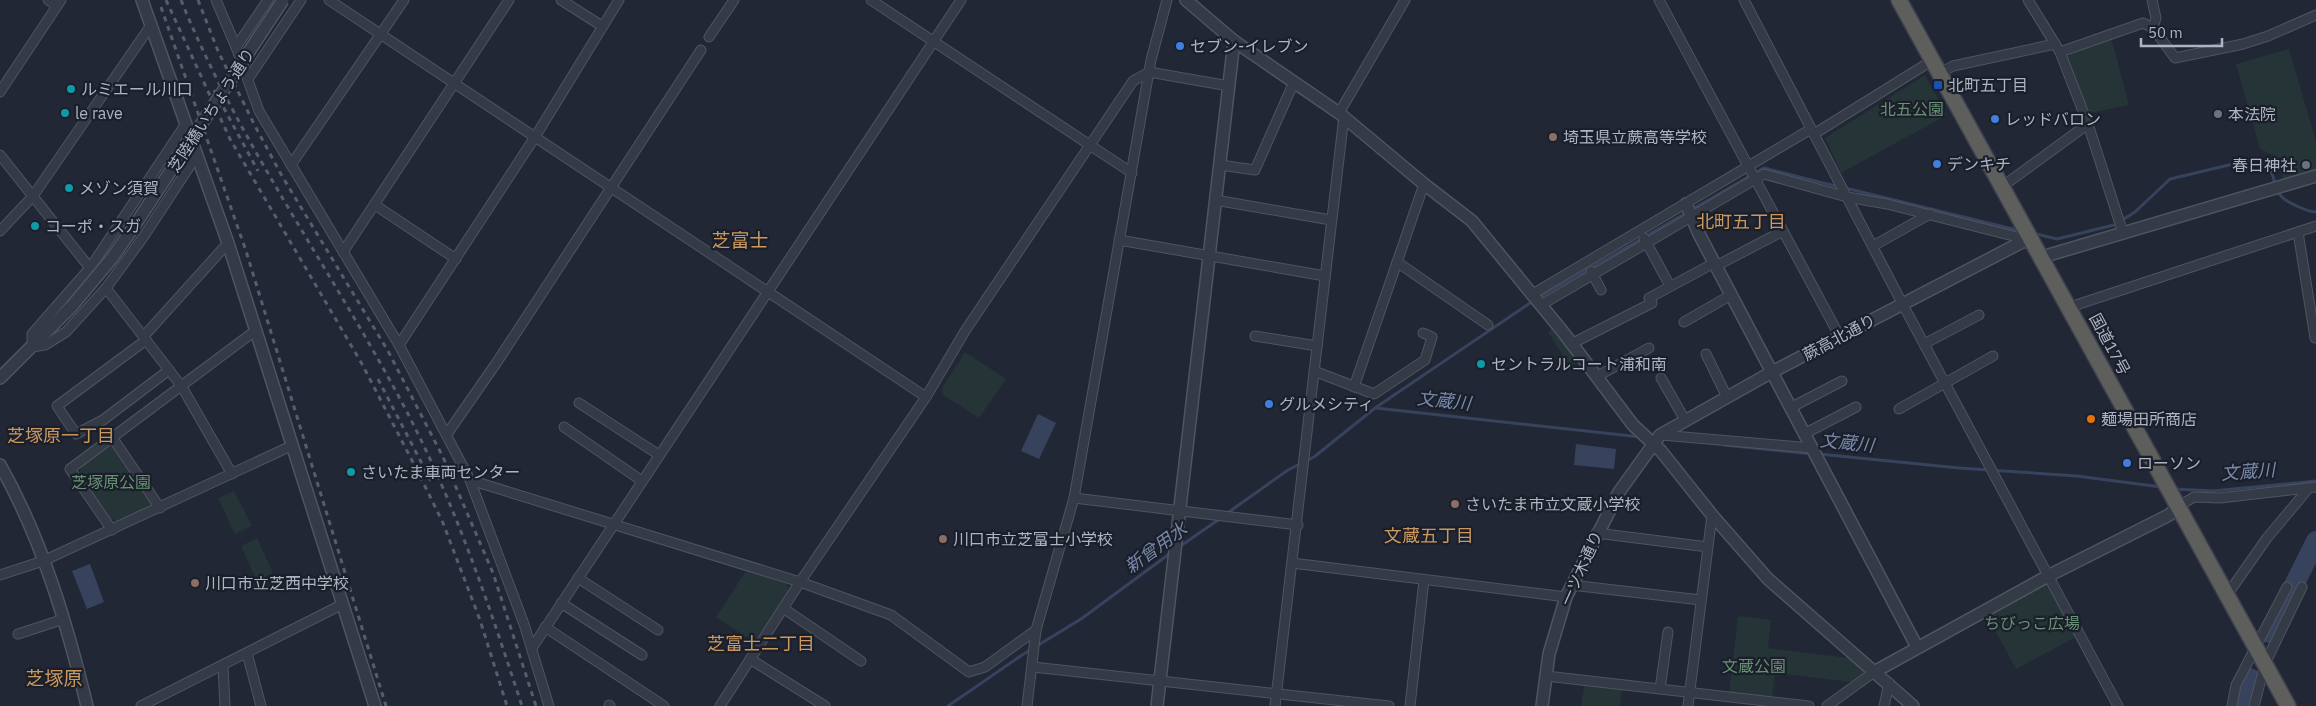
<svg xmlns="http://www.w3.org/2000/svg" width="2316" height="706" font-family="'IBM Plex Sans','Noto Sans JP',sans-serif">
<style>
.green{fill:#243437}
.water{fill:#37435d}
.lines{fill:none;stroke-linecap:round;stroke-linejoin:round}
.stream{stroke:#37435d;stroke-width:3}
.river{stroke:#37435d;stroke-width:20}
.minor-casing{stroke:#4f5461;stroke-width:11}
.tertiary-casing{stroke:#4f5461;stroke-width:14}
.trunk-casing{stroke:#3c414d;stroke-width:18}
.minor{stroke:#343a46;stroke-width:9}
.tertiary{stroke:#343a46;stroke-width:11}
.trunk{stroke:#5e5e5c;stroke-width:15}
.rail{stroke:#565d6d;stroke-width:3;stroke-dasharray:5 5;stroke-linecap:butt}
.tertiary-bridge-casing{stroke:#4f5461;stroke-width:14;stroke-linecap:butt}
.tertiary-bridge{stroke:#343a46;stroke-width:11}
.shop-dot{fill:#3f7fe0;stroke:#1a1f2a;stroke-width:2}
.transit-dot{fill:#1a4fb4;stroke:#1a1f2a;stroke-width:2}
.culture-dot{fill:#0f9aa8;stroke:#1a1f2a;stroke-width:2}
.worship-dot{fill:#6b7280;stroke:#1a1f2a;stroke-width:2}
.education-dot{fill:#8d6e63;stroke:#1a1f2a;stroke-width:2}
.food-dot{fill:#e8710a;stroke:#1a1f2a;stroke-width:2}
.labels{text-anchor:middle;stroke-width:4.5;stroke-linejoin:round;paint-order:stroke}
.poi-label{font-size:16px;fill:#aeb4c3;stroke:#1a1f2a;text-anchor:start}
.park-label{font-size:16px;fill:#689175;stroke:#1a1f2a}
.street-label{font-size:16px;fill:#aeb4c3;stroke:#1a1f2a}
.neighbourhood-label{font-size:18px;fill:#cb9960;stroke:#1a1f2a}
.water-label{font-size:18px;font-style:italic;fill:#7888aa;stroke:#1a1f2a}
.quarter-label{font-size:19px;fill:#cb9960;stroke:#1a1f2a}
</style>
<rect width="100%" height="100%" fill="#212735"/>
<g class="green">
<path d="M2111,37L2129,105L2090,113L2065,57Z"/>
<path d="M2289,49L2316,141V171L2283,180L2277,157L2260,149L2236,64Z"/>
<path d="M1925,75L1947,115L1841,173L1825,138Z"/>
<path d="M1554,327L1579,361L1570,367L1548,332Z"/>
<path d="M965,352L1006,379L979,418L943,395L942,388Z"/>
<path d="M110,446H115L151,503L150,508L118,522L110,519L79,475L81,467Z"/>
<path d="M234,491L252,526L235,534L218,498Z"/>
<path d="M257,538L273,573L257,581L241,546Z"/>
<path d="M746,571L787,584L789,592L754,642L716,617Z"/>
<path d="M2048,576L2080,635L2016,669L1984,610Z"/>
<path d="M1738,616L1771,620L1768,648L1849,658L1864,670L1862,674L1850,682L1775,673L1772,699L1729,694Z"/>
<path d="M1585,680L1622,684L1620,706H1581Z"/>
</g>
<g class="water">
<path d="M1038,414L1056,423L1039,459L1021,451Z"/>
<path d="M1576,444L1616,449L1614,469L1574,465Z"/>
<path d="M90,564L104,602L87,609L72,571Z"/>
</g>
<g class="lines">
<g class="stream">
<path d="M1845,188L2021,231"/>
<path d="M1691,210L1764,168L1839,187"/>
<path d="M2032,233L2057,239L2114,225L2135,212L2170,179L2250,160C2281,165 2268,180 2281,196C2286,202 2308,212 2316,212"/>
<path d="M1376,408L1641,437"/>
<path d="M1724,445L1812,454"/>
<path d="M1819,454L1959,468L2077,476L2161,487"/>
<path d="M2174,489L2213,491L2316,481"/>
<path d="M1226,514L1288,470L1314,457L1375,408L1530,303L1686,213"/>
<path d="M1179,547L1221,518"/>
<path d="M948,706L1022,655L1081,619L1172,552"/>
</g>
<g class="river">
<path d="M2270,633L2316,541"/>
<path d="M2242,706L2250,678"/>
</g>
<g class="minor-casing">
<g id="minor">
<path d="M48,0L57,6"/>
<path d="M216,0L236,47L259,111L399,345L470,480L524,624L549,706"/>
<path d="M329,0L926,397"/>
<path d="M561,0L602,26"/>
<path d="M871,0L1132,173"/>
<path d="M1659,0L1840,337"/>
<path d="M1744,0L1902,303L2118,706"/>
<path d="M2028,0L2060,52L2088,124L2123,233"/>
<path d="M2152,0L2156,18L2153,28"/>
<path d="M709,37L734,0"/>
<path d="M236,47L268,0"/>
<path d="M2060,52L2143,23L2153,28L2175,58L2243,44L2268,36L2316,15"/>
<path d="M1940,73L1953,66L2055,44"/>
<path d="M248,79L301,0"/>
<path d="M0,92L61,0"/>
<path d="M1339,113L1405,0"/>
<path d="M185,125L90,268L32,334V347L45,345L66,332L106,288L144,236L197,155"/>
<path d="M1814,134L1933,60"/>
<path d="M0,155L90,268"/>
<path d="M291,165L404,0"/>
<path d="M1220,165L1255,170L1294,82"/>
<path d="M2003,186L2088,124"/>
<path d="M1215,200L1331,220"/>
<path d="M375,205L456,259"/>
<path d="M0,231L33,196L151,25"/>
<path d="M2298,232L2315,338"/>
<path d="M1644,238L1670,286"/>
<path d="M1119,240L1325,276"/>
<path d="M1873,246L1930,214"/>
<path d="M343,252L509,0"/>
<path d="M1397,262L1488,325"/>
<path d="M1716,266L1783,231"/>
<path d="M1591,271L1601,290"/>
<path d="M106,288L182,387L232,474"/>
<path d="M1531,295L1811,129"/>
<path d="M1649,298L1714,263"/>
<path d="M1541,305L1764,174L1847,197L1887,204L2029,240"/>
<path d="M2070,307L2316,226"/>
<path d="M1684,322L1731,295"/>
<path d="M144,336L228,243"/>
<path d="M1255,336L1317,346"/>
<path d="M146,340L57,406L76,434L103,420L169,370"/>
<path d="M1571,344L1652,303"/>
<path d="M1924,344L1979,315"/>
<path d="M399,345L535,137L619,0"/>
<path d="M1706,354L1727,397"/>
<path d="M1314,371L1374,394L1425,360L1432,337L1423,333"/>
<path d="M1596,377L1649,348"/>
<path d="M1661,378L1685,420"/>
<path d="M1354,387L1424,184"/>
<path d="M579,403L659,455"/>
<path d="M1790,408L1842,381"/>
<path d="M1899,409L1993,356"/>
<path d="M564,427L642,481"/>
<path d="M447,434L497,362L701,50"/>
<path d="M1804,434L1856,407"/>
<path d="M1661,435L1811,448"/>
<path d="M112,437L160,508"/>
<path d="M470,480L800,582L891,615L969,672L985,667L1036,630"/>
<path d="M1074,498L1298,525"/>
<path d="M2179,506L2194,497L2220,498L2316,487"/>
<path d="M112,530L70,469L255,331"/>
<path d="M1596,533L1708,547"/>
<path d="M1292,563L1566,597"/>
<path d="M0,575L43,561L291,446"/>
<path d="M578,578L658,630"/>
<path d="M1571,585L1701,600"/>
<path d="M2227,595L2267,538L2308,489"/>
<path d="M561,603L642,655"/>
<path d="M783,608L861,661"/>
<path d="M545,627L664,706"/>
<path d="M18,634L64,619"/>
<path d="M532,648L961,0"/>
<path d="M247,653L261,706"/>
<path d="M750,659L825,706"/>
<path d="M223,666L225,706"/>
<path d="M1033,667L1389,706"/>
<path d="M1546,676L1809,706"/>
<path d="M1660,689L1668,632"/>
<path d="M609,705L610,706"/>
<path d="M141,706L343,604"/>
<path d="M720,706L800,582L926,397L965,331L1133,81L1149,72L1229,86"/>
<path d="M1027,706L1036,630L1074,498L1151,60L1167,0"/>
<path d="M1275,706L1344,116"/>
<path d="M1410,706L1424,580"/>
<path d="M1688,706L1712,515"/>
<path d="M1827,706L1874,672"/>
<path d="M1884,706L1889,683"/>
<path d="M2232,706L2236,685L2287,587"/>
<path d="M2254,706L2265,664L2302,587"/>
</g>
</g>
<g class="tertiary-casing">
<g id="tertiary">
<path d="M142,0L228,243L375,706"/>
<path d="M1186,0L1234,41L1339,113L1424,184L1472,221L1563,332L1633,425L1661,451L1712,515L1768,579L1913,706"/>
<path d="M1686,204L1699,234L1917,647"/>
<path d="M2042,257L2316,176"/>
<path d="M0,378L72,306"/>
<path d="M0,465C42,539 67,624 87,706"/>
<path d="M1874,672L2048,576L2169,515L2179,506"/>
<path d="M1157,706L1234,41"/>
<path d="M1542,706L1549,654L1566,597L1619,492L1660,435L1772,372L2022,242L2032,241"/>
</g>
</g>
<g class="trunk-casing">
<path id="trunk" d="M1899,0L2288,706"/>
</g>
<use href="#minor" class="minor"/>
<use href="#tertiary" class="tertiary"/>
<use href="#trunk" class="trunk"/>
<g class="rail">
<path d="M166,0L230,139L362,364L418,472L443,523L480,620L507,706"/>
<path d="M181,0C240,146 334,273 407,412C456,506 489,605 522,706"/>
<path d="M198,0L218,51L255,126L282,176L388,351L443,457L493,573L536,706"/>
<path d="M161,7L246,251L386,706"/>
<path d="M214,90L258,171"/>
<path d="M378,379L432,483"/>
</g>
<g class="tertiary-bridge-casing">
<path id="tertiary-bridge" d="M72,306L112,258L133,228L283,0"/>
</g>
<use href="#tertiary-bridge" class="tertiary-bridge"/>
</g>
<g class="shop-dot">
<circle cx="1180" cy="46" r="5"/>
<circle cx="1995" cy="119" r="5"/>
<circle cx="1937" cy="164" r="5"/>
<circle cx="1269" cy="404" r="5"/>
<circle cx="2127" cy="463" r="5"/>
</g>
<rect class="transit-dot" x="1933" y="80" width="10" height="10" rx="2.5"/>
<g class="culture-dot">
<circle cx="71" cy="89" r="5"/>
<circle cx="65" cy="113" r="5"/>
<circle cx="69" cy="188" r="5"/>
<circle cx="35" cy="226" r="5"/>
<circle cx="1481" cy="364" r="5"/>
<circle cx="351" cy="472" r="5"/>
</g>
<g class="worship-dot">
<circle cx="2218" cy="114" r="5"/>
<circle cx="2306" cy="165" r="5"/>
</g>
<g class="education-dot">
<circle cx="1553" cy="137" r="5"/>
<circle cx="1455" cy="504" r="5"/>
<circle cx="943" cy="539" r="5"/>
<circle cx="195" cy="583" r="5"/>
</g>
<circle class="food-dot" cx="2091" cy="419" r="5"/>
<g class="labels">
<g class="poi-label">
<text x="1190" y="52">セブン-イレブン</text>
<text x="1948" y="91">北町五丁目</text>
<text x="81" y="95">ルミエール川口</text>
<text x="75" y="119">le rave</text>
<text x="2228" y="120">本法院</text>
<text x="2005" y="125">レッドバロン</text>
<text x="1563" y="143">埼玉県立蕨高等学校</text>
<text x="1947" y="170">デンキチ</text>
<text x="2296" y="171" text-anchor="end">春日神社</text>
<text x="79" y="194">メゾン須賀</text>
<text x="45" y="232">コーポ・スガ</text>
<text x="1491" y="370">セントラルコート浦和南</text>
<text x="1279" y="410">グルメシティ</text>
<text x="2101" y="425">麺場田所商店</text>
<text x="2137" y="469">ローソン</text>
<text x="361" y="478">さいたま車両センター</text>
<text x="1465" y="510">さいたま市立文蔵小学校</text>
<text x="953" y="545">川口市立芝富士小学校</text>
<text x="205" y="589">川口市立芝西中学校</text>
</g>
<g class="park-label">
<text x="1912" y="115">北五公園</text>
<text x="111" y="488">芝塚原公園</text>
<text x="2032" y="629">ちびっこ広場</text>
<text x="1754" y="672">文蔵公園</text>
</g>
<g class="street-label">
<text transform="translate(211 110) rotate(-57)" y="6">芝陸橋いちょう通り</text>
<text transform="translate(1839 337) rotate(-28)" y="6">蕨高北通り</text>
<text transform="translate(2110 344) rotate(62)" y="6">国道17号</text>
<text transform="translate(1581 568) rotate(-66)" y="6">一ツ木通り</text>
</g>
<g class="neighbourhood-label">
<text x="1741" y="228">北町五丁目</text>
<text x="61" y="442">芝塚原一丁目</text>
<text x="1429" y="542">文蔵五丁目</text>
<text x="761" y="650">芝富士二丁目</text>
</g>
<g class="water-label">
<text transform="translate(1444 401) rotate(6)" y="6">文蔵川</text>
<text transform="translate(1847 443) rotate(6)" y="6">文蔵川</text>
<text transform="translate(2248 472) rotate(-4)" y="6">文蔵川</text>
<text transform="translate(1156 548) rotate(-36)" y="6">新曾用水</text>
</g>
<g class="quarter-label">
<text x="740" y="247">芝富士</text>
<text x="54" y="685">芝塚原</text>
</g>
</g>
<path d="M2141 38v8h81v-8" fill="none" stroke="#aeb4c3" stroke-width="2.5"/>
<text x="2148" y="38" font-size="15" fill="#aeb4c3" stroke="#1a1f2a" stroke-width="4" paint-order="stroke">50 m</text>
</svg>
